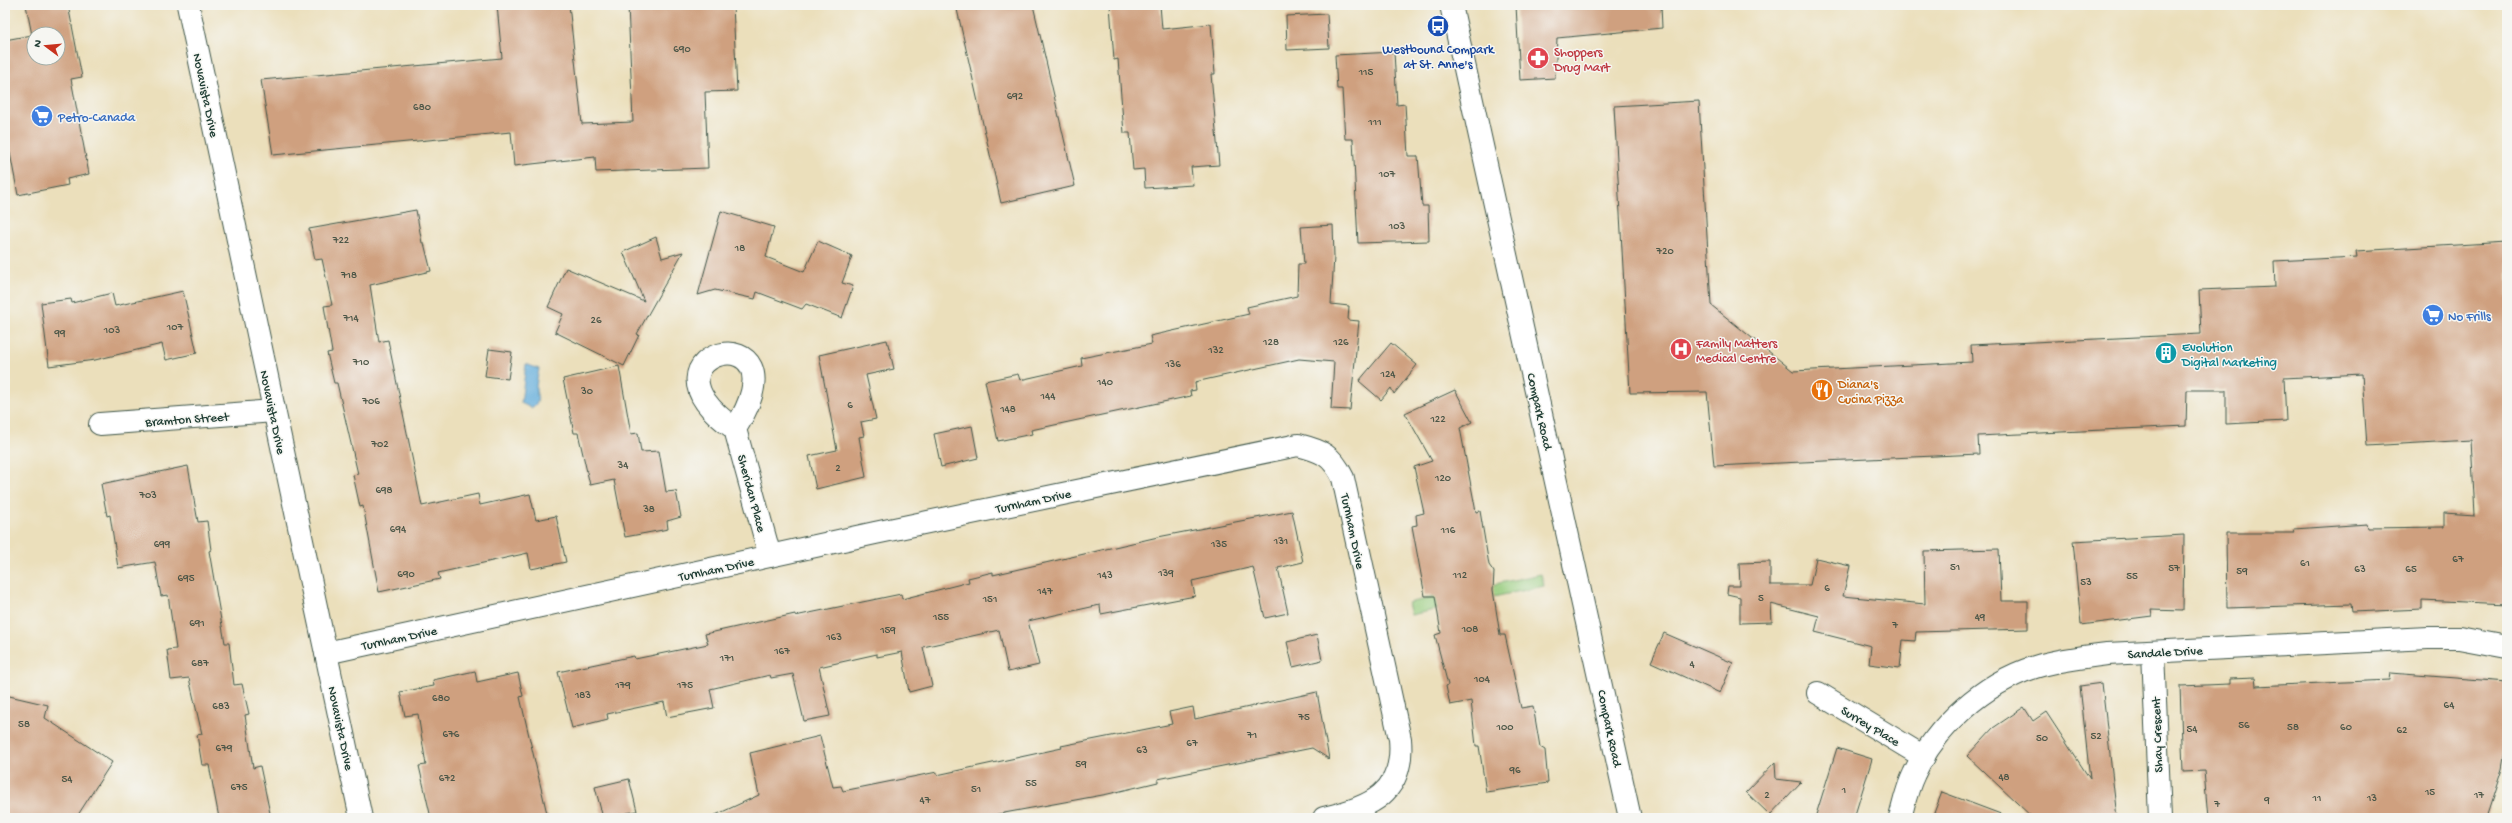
<svg xmlns="http://www.w3.org/2000/svg" width="2512" height="823" font-family="'Gochi Hand',sans-serif">
<style>
.green{fill:#97cc7d;stroke:#5b8458}
.water{fill:#63addb;stroke:#417588}
.building{fill:#cfa07f;fill-rule:evenodd}
.lines{fill:none;stroke-linecap:round;stroke-linejoin:round}
.minor-casing{stroke:#3e5548;stroke-width:24}
.minor{stroke:#fff;stroke-width:22}
.labels{text-anchor:middle;stroke-width:3;stroke-linejoin:round;paint-order:stroke}
.number-label{font-size:11px;fill:#4b5647}
.transit-label{font-size:13px;fill:#164399;stroke:#f6f6f2}
.health-label{font-size:13px;fill:#be3a42;stroke:#f6f6f2;text-anchor:start}
.street-label{font-size:13px;fill:#1f3d34;stroke:#f6f6f2}
.shop-label{font-size:13px;fill:#366cbe;stroke:#f6f6f2;text-anchor:start}
.culture-label{font-size:13px;fill:#0d838f;stroke:#f6f6f2;text-anchor:start}
.food-label{font-size:13px;fill:#c56008;stroke:#f6f6f2;text-anchor:start}
</style>
<rect width="100%" height="100%" fill="#f6f6f2"/>
<filter id="ink" filterUnits="userSpaceOnUse"><feTurbulence type="fractalNoise" baseFrequency=".025" numOctaves="2"/><feDisplacementMap in="SourceGraphic" scale="8" xChannelSelector="R" yChannelSelector="G"/><feConvolveMatrix kernelMatrix="1 2 1 2 8 2 1 2 1" color-interpolation-filters="sRGB"/></filter>
<filter id="wash" filterUnits="userSpaceOnUse"><feTurbulence type="fractalNoise" baseFrequency=".012" numOctaves="4" result="noise"/><feDisplacementMap in="SourceGraphic" scale="16" xChannelSelector="R" yChannelSelector="G"/><feGaussianBlur stdDeviation="0.9" result="paint"/><feColorMatrix in="noise" values="0 0 0 0 0 0 0 0 0 0 0 0 0 0 0 0 0 1.4 0 .05"/><feComposite in="paint" operator="in"/></filter>
<g filter="url(#wash)">
<rect width="100%" height="100%" fill="#ebdfbb"/>
<path class="green" d="M1541,574L1544,586L1411,615L1408,603Z"/>
<path class="water" d="M526,364L539,369C538,375 536,383 536,389C537,398 541,402 531,408L521,403Z"/>
<g id="blocks">
<g class="building">
<path d="M26,5H68L82,77L71,79L89,174L67,179L68,185L18,195L10,153L5,154V40L32,35ZM34,34H58V58H34Z"/>
<path d="M497,5H569L582,124L633,122L628,5H733L737,91L705,92L708,168L596,172L595,157L514,166L511,132L273,155L261,80L502,58Z"/>
<path d="M956,5H1033L1075,186L1001,203Z"/>
<path d="M1110,5H1160L1162,29L1211,24L1215,74H1211L1219,165L1191,167L1193,185L1145,188L1144,169L1133,170L1130,133H1124L1118,59L1114,60Z"/>
<path d="M1516,5H1661L1662,28L1557,38L1555,78L1520,80Z"/>
<path d="M1327,14L1329,48L1287,50L1286,16Z"/>
<path d="M1394,52L1397,105L1405,104L1408,156H1418L1422,206H1428L1429,241L1358,243L1353,139H1345L1342,89H1337L1335,55Z"/>
<path d="M1699,101L1711,305L1793,371L1972,362L1971,345L2201,334L2199,290L2275,287L2274,261L2357,257L2356,251L2507,242V604L2422,600V609L2352,612L2351,604L2227,608L2226,533H2295L2294,529L2367,524L2368,528L2444,527V513L2475,515L2471,440L2367,446L2362,374L2284,378L2286,421L2226,424V390H2187L2186,426L1978,436L1979,454L1714,466L1707,392L1630,393L1614,106Z"/>
<path d="M416,210L422,243H424L431,271L370,285L379,342L388,340L422,506L478,494L480,505L530,494L536,520L556,516L566,562L531,569L528,553L438,573L440,579L379,592L363,506L360,507L353,475L358,474L337,383H334L327,353L332,352L324,306L332,305L322,259L315,260L309,229Z"/>
<path d="M721,211L774,227L766,257L804,272L818,241L852,256L842,283L853,286L842,318L806,304L802,309L757,292L755,299L715,290L698,295Z"/>
<path d="M1333,225L1334,257L1331,304L1349,306L1348,320L1359,321L1350,410L1331,409L1334,362L1299,359L1195,382L1196,390L1190,391L1191,396L1031,430L1032,434L998,441L985,381L1018,374L1020,380L1082,366L1081,358L1152,344L1150,336L1249,314L1247,307L1297,296L1298,264H1304L1301,227Z"/>
<path d="M656,237L662,258L683,252L637,334L639,335L624,366L555,332L563,314L548,307L566,268L644,301L623,252Z"/>
<path d="M183,291L197,353L166,360L162,344L95,360L49,366L41,303L71,299L72,303L112,293L115,306Z"/>
<path d="M887,340L894,369L866,375L876,419L861,422L864,436L859,437L866,477L816,489L809,456L837,450L819,355Z"/>
<path d="M1391,343L1417,365L1394,394L1391,388L1381,400L1359,381Z"/>
<path d="M489,349L512,352L508,379L485,376Z"/>
<path d="M619,366L631,434L638,433L641,452L659,451L666,492L676,491L681,517L667,521L668,529L625,537L614,480L590,485L578,433H574L563,379Z"/>
<path d="M1455,390L1472,422L1460,428L1476,512L1480,511L1489,565L1494,572L1493,590L1500,635H1505L1521,708L1533,706L1540,747L1545,750L1548,783L1486,792L1479,746H1476L1471,701L1450,705L1446,686L1448,685L1435,635L1441,633L1435,596H1425L1412,526L1417,525L1416,515L1424,513L1414,467L1432,461L1405,413Z"/>
<path d="M972,426L978,458L941,467L934,434Z"/>
<path d="M188,466L198,522L207,521L211,550L209,551L225,643H229L234,685L242,684L249,714L245,715L253,768L260,766L271,818H219L209,765H202L197,735L202,734L189,678L171,680L167,650L176,649L168,595L161,596L155,562L118,568L110,515L107,516L101,484Z"/>
<path d="M1292,511L1303,562L1278,568L1288,613L1265,618L1253,567L1192,581L1195,596L1101,614L1100,605L1028,621L1039,665L1008,672L999,630L923,647L932,686L909,692L902,652L877,657V654L819,667L830,716L804,721L793,674L771,678L770,675L710,689L714,708L667,717L664,702L607,714L608,719L572,728L558,672L634,656L635,659L708,644L705,634L795,614V616L901,594L902,599L969,582L968,578L993,572V575L1158,537Z"/>
<path d="M2184,535L2183,611L2151,610L2152,616L2081,625L2073,541Z"/>
<path d="M1999,549L2001,601H2028V629L1916,632L1915,641L1903,640L1900,668L1869,664L1871,646L1815,632L1819,616L1771,604L1772,622L1740,623V597L1727,594L1728,586H1740L1739,563L1770,562V585H1810L1816,558L1850,566L1843,596L1925,604L1924,551Z"/>
<path d="M1664,633L1733,663L1720,693L1651,662Z"/>
<path d="M1317,635L1322,660L1293,667L1287,642Z"/>
<path d="M475,671L477,682L518,673L523,696L520,697L548,818H431L419,766L426,765L418,714L405,716L400,692L434,686L433,680Z"/>
<path d="M2391,673L2507,682V740L2502,769L2486,818H2208L2204,771L2183,772L2180,686L2230,684V679L2255,678L2256,686L2390,680Z"/>
<path d="M2102,683L2117,818H2033L1967,756L1993,728L2024,707L2033,721L2046,712L2090,779L2080,686Z"/>
<path d="M1317,692L1329,759L1312,748L1158,779V782L1108,794L977,818H709L759,795L750,753L820,736L833,787L841,786L843,791L937,772V775L1062,748L1061,746L1172,724L1169,712L1193,707L1195,719Z"/>
<path d="M5,695L48,705L45,718L112,762L76,818H5Z"/>
<path d="M1837,748L1872,759L1854,818H1815Z"/>
<path d="M1775,762L1776,779L1801,782L1770,815L1746,792Z"/>
<path d="M629,779L637,811L603,818L595,787Z"/>
<path d="M1942,792L2006,816L2005,818H1946L1934,813Z"/>
</g>
</g>
</g>
<g filter="url(#ink)">
<use href="#blocks" fill-opacity="0" stroke="#3e5548" stroke-width="1"/>
<g class="lines">
<g class="minor-casing">
<g id="minor">
<path d="M188,5L361,818"/>
<path d="M1451,5L1630,818"/>
<path d="M100,424L274,411"/>
<path d="M735,429C621,350 811,309 735,429L770,556"/>
<path d="M2153,652L2160,818"/>
<path d="M326,653L875,533L1298,445C1322,451 1332,455 1343,478L1400,739C1405,793 1370,808 1324,818"/>
<path d="M1818,693L1924,757"/>
<path d="M1900,818C1904,803 1907,788 1914,774C1936,726 1984,683 2035,667C2058,660 2082,657 2107,654L2428,638H2459L2507,647"/>
</g>
</g>
<use href="#minor" class="minor"/>
</g>
</g>
<defs>
<g id="bus-disc" transform="scale(1.15)"><circle r="9.5" fill="#1a4fb4" stroke="#f6f6f2"/><path d="M-5-6H5V4H4V6H2V4H-2V6H-4V4H-5ZM-3.5-4V0h7V-4ZM-3.5 1.2v1.5H-2V1.2ZM2 1.2v1.5H3.5V1.2Z" fill="#fff"/></g>
<g id="pharmacy-disc" transform="scale(1.15)"><circle r="9.5" fill="#e0444e" stroke="#f6f6f2"/><path d="M-2-6h4v4h4v4h-4v4h-4v-4h-4v-4h4Z" fill="#fff"/></g>
<g id="supermarket-disc" transform="scale(1.15)"><circle r="9.5" fill="#3f7fe0" stroke="#f6f6f2"/><path d="M-6-5.5h2.5l.6 2H6L4.5 2H-2.5L-4.4-4H-6ZM-1.5 3.2a1.3 1.3 0 1 0 .1 0ZM3 3.2a1.3 1.3 0 1 0 .1 0Z" fill="#fff"/></g>
<g id="hospital-disc" transform="scale(1.15)"><circle r="9.5" fill="#e0444e" stroke="#f6f6f2"/><path d="M-5-5h3v3.5h4V-5h3V5h-3V1.5h-4V5h-3Z" fill="#fff"/></g>
<g id="building-disc" transform="scale(1.15)"><circle r="9.5" fill="#0f9aa8" stroke="#f6f6f2"/><path d="M-4-6H4V6H1V3H-1V6H-4ZM-2.5-4.3h1.7v1.8h-1.7ZM.8-4.3h1.7v1.8H.8ZM-2.5-1h1.7V.8h-1.7ZM.8-1h1.7V.8H.8Z" fill="#fff"/></g>
<g id="restaurant-disc" transform="scale(1.15)"><circle r="9.5" fill="#e8710a" stroke="#f6f6f2"/><path d="M-5-6h1v4h1v-4h1v4h1v-4h1v5L-1.5 .5V6h-2V.5L-5-1ZM5-6V6H3V1.5H1.5Q1.5-4 5-6Z" fill="#fff"/></g>
</defs>
<g fill-rule="evenodd">
<use href="#bus-disc" x="1438" y="26"/>
<use href="#pharmacy-disc" x="1538" y="58"/>
<use href="#supermarket-disc" x="42" y="116"/>
<use href="#supermarket-disc" x="2433" y="315"/>
<use href="#hospital-disc" x="1681" y="349"/>
<use href="#building-disc" x="2166" y="353"/>
<use href="#restaurant-disc" x="1822" y="390"/>
</g>
<g class="labels">
<g class="number-label">
<text x="682" y="52">690</text>
<text x="1366" y="75">115</text>
<text x="1015" y="99">692</text>
<text x="422" y="110">680</text>
<text x="1375" y="125">111</text>
<text x="1387" y="177">107</text>
<text x="1397" y="229">103</text>
<text x="341" y="243">722</text>
<text x="740" y="251">18</text>
<text x="1665" y="254">720</text>
<text x="349" y="278">718</text>
<text x="351" y="321">714</text>
<text x="596" y="323">26</text>
<text x="175" y="330">107</text>
<text x="112" y="333">103</text>
<text x="60" y="336">99</text>
<text x="1271" y="345">128</text>
<text x="1341" y="345">126</text>
<text x="1216" y="353">132</text>
<text x="361" y="365">710</text>
<text x="1173" y="367">136</text>
<text x="1388" y="377">124</text>
<text x="1105" y="385">140</text>
<text x="587" y="394">30</text>
<text x="1048" y="399">144</text>
<text x="371" y="404">706</text>
<text x="850" y="408">6</text>
<text x="1008" y="412">148</text>
<text x="1438" y="422">122</text>
<text x="380" y="447">702</text>
<text x="623" y="468">34</text>
<text x="838" y="471">2</text>
<text x="1443" y="481">120</text>
<text x="384" y="493">698</text>
<text x="148" y="498">703</text>
<text x="649" y="512">38</text>
<text x="398" y="532">694</text>
<text x="1448" y="533">116</text>
<text x="1281" y="544">131</text>
<text x="162" y="547">699</text>
<text x="1219" y="547">135</text>
<text x="2458" y="562">67</text>
<text x="2305" y="566">61</text>
<text x="1955" y="570">51</text>
<text x="2174" y="571">57</text>
<text x="2360" y="572">63</text>
<text x="2411" y="572">65</text>
<text x="2242" y="574">59</text>
<text x="1166" y="576">139</text>
<text x="406" y="577">690</text>
<text x="1105" y="578">143</text>
<text x="1460" y="578">112</text>
<text x="2132" y="579">55</text>
<text x="186" y="581">695</text>
<text x="2086" y="585">53</text>
<text x="1827" y="591">6</text>
<text x="1045" y="594">147</text>
<text x="1761" y="601">5</text>
<text x="990" y="602">151</text>
<text x="941" y="620">155</text>
<text x="1980" y="620">49</text>
<text x="197" y="626">691</text>
<text x="1895" y="628">7</text>
<text x="1470" y="632">108</text>
<text x="888" y="633">159</text>
<text x="834" y="640">163</text>
<text x="782" y="654">167</text>
<text x="727" y="661">171</text>
<text x="200" y="666">687</text>
<text x="1692" y="667">4</text>
<text x="1482" y="682">104</text>
<text x="623" y="688">179</text>
<text x="685" y="688">175</text>
<text x="583" y="698">183</text>
<text x="441" y="701">680</text>
<text x="2449" y="708">64</text>
<text x="221" y="709">683</text>
<text x="1304" y="720">75</text>
<text x="24" y="727">58</text>
<text x="2244" y="728">56</text>
<text x="1505" y="730">100</text>
<text x="2293" y="730">58</text>
<text x="2346" y="730">60</text>
<text x="2192" y="732">54</text>
<text x="2402" y="733">62</text>
<text x="451" y="737">676</text>
<text x="1252" y="738">71</text>
<text x="2096" y="739">52</text>
<text x="2042" y="741">50</text>
<text x="1192" y="746">67</text>
<text x="224" y="751">679</text>
<text x="1142" y="753">63</text>
<text x="1081" y="767">59</text>
<text x="1515" y="773">96</text>
<text x="2004" y="780">48</text>
<text x="447" y="781">672</text>
<text x="67" y="782">54</text>
<text x="1031" y="786">55</text>
<text x="239" y="790">675</text>
<text x="976" y="792">51</text>
<text x="1844" y="793">1</text>
<text x="2430" y="795">15</text>
<text x="1767" y="798">2</text>
<text x="2479" y="798">17</text>
<text x="2317" y="801">11</text>
<text x="2372" y="801">13</text>
<text x="925" y="803">47</text>
<text x="2267" y="803">9</text>
<text x="2217" y="807">7</text>
</g>
<g class="transit-label">
<text x="1438" y="53">Westbound Compark<tspan x="1438" dy="15">at St. Anne's</tspan></text>
</g>
<g class="health-label">
<text x="1554" y="56">Shoppers<tspan x="1554" dy="15">Drug Mart</tspan></text>
<text x="1696" y="347">Family Matters<tspan x="1696" dy="15">Medical Centre</tspan></text>
</g>
<g class="street-label">
<text transform="translate(207 95) rotate(78)" y="5">Novavista Drive</text>
<text transform="translate(1541 411) rotate(77)" y="5">Compark Road</text>
<text transform="translate(274 412) rotate(78)" y="5">Novavista Drive</text>
<text transform="translate(187 418) rotate(-4)" y="5">Bramton Street</text>
<text transform="translate(753 493) rotate(75)" y="5">Sheridan Place</text>
<text transform="translate(1033 500) rotate(-12)" y="5">Turnham Drive</text>
<text transform="translate(1354 531) rotate(78)" y="5">Turnham Drive</text>
<text transform="translate(716 568) rotate(-12)" y="5">Turnham Drive</text>
<text transform="translate(399 637) rotate(-12)" y="5">Turnham Drive</text>
<text transform="translate(2165 651) rotate(-3)" y="5">Sandale Drive</text>
<text transform="translate(1871 725) rotate(31)" y="5">Surrey Place</text>
<text transform="translate(342 728) rotate(78)" y="5">Novavista Drive</text>
<text transform="translate(1611 728) rotate(78)" y="5">Compark Road</text>
<text transform="translate(2156 735) rotate(-92)" y="5">Shay Crescent</text>
</g>
<g class="shop-label">
<text x="58" y="121">Petro-Canada</text>
<text x="2448" y="320">No Frills</text>
</g>
<g class="culture-label">
<text x="2182" y="351">Evolution<tspan x="2182" dy="15">Digital Marketing</tspan></text>
</g>
<g class="food-label">
<text x="1838" y="388">Diana's<tspan x="1838" dy="15">Cucina Pizza</tspan></text>
</g>
</g>
<rect width="2512" height="823" fill="none" stroke="#f6f6f2" stroke-width="20"/>
<g transform="translate(46 46) rotate(286)"><circle r="19" fill="#f6f6f2" stroke="#a0aca6"/>
<path d="M0-3L7 15L0 10L-7 15Z" fill="#c8321e"/>
<text y="-6" font-size="11" font-weight="bold" text-anchor="middle" fill="#1f3d34">N</text>
</g>
</svg>
